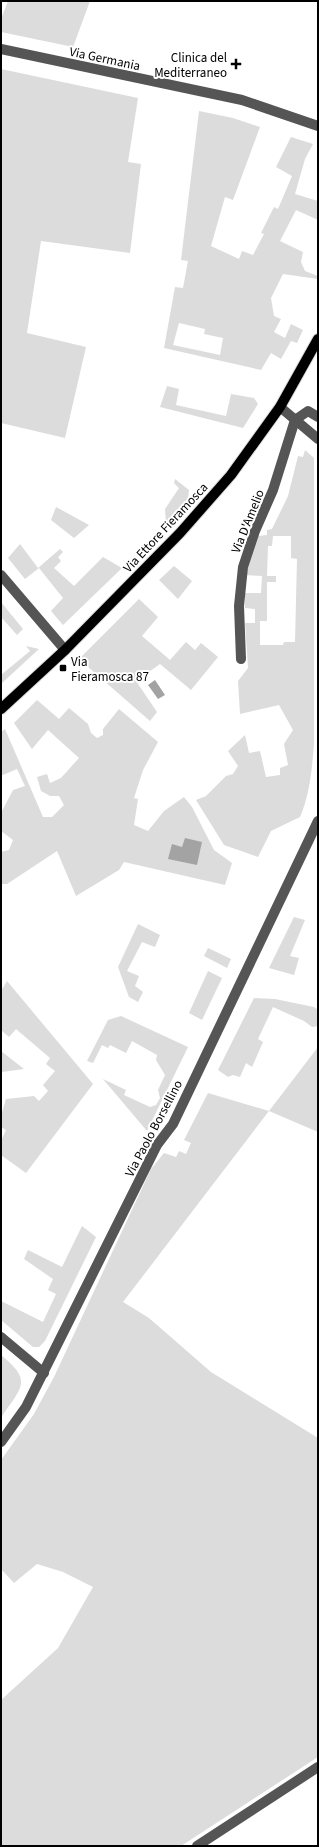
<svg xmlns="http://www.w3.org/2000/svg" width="319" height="1847" font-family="'Source Sans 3',sans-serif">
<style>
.green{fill:#dcdcdc;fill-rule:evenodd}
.water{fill:#a3a3a3}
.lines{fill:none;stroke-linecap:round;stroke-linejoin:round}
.major-casing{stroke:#dbdbdb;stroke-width:12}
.minor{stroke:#555;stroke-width:10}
.major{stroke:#000;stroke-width:10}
.poi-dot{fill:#000;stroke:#fff;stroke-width:1.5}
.labels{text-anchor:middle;stroke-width:4;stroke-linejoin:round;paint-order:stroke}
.poi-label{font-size:13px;fill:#000;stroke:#fff;text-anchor:end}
.street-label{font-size:13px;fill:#000;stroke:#fff}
</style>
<rect width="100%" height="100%" fill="#fff"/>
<g class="green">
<path d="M8,1H90L73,47L1,32V19Z"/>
<path d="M1,69L138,98L128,162L141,164L130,253L41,241L27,333L86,347L65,438L1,423Z"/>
<path d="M199,111L233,118L260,127L233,200L225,197L211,246L239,259L242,251L253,255L264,234L261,233L274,207L278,209L292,176L276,167L291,137L313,144L305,159L295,194L318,201V220L296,210L280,241L303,252L301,262L305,271L318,276V279L283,274L271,298L274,316L281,319L274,332L285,338L291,324L303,330L297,343L291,341L281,359L271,353L261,370L164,348L175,287L183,288L188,261L181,260ZM179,323L205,329L204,334L223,338L220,355L173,345Z"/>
<path d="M167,386L179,389L176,405L226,416L231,394L254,398L258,404L243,428L160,407Z"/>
<path d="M305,450L314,458V744C312,768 310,794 300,817L271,831L258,857L224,845L196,800L206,796L226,776L233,774L238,766L228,751L245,735L249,753L260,751L266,777L280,775V768L288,765L284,744L293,730L279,705L240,714L238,681L248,668L245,623H255V609L245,608V593H261L262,576L246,575L249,560L258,536L267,535V530L272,529L288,496L298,456L303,457ZM273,536H291V558L297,559L295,642H284L283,645H260V621H267V582H276V576H267L268,546H272Z"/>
<path d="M175,479L189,490L188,499L166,523L165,509L179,488L174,483Z"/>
<path d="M56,507L89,525L74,538L51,520Z"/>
<path d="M20,544L38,568L60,549L63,552L58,557L61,561L54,568L74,586L103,557L122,568L63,625L51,611L63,598L39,568L25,579L8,558Z"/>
<path d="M174,566L192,581L178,599L159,580Z"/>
<path d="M139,599L158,617L142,636L170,660L186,642L195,650L201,643L218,657L191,690L160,664L136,681L157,712L150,721L79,659Z"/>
<path d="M1,602L23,629L17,635L1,617Z"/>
<path d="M26,646L39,649L1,684V675L30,651Z"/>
<path d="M37,700L59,719L69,708L88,724L91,733L97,738L103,735V729L119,709L158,742L143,770L134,798L138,799L134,825L148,831L164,811L184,797L192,807L214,850L232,863L225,885L124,862L119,870L76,896L57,851L7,884H1V852L9,850L13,840L1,831V813L13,790L25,786L17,769L3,775L1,774V732L5,729L43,817H52L64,805L59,796H50L41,791L37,777L47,774L50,783L61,778L79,758L48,730L32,749L14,723Z"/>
<path d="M294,917L305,920L290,956L299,958L294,975L269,968Z"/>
<path d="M138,924L160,935L155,947L142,942L127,971L139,976L135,986L143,992L138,1002L129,997L118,967Z"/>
<path d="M208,948L231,959L227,968L204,956Z"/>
<path d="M208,971L222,978L202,1020L189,1013Z"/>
<path d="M7,981L93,1084L26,1173L1,1155V1141L6,1130L1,1127V1116L6,1099L34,1096L39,1101L48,1091L43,1085L55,1071L46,1064L50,1058L16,1029L9,1037L1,1030V991Z"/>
<path d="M254,998L275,999L314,1007L318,1010V1026L312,1027L304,1021L273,1007L258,1039L263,1042L252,1067L246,1063L240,1077L233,1075L228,1077L218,1070Z"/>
<path d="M121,1016L188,1047L147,1131L103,1079L126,1090L124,1095L150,1107L156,1105L160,1098L158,1090L165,1075L156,1060L157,1055L132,1041L126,1053L110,1045L108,1048L102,1045L93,1063L87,1061L108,1020Z"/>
<path d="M318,1047V1132L269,1111L123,1302L149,1318L211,1372L318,1438V1757L181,1846H1V1700L58,1648L93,1587L63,1572L37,1564L14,1583L1,1569V1460L34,1414L54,1377L151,1169L164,1153L176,1157L179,1151L186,1154L191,1143L184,1140L208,1093L269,1111Z"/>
<path d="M1,1051L24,1069L2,1072Z"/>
<path d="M82,1226L96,1237L45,1341L39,1347H33L1,1320V1301L43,1322L56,1294L48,1290L53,1279L24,1259L28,1250L62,1267Z"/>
<path d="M1,1355C34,1382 21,1387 1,1418Z"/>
</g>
<g class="water">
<path d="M155,680L165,695L158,699L148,685Z"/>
<path d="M185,838L202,842L197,865L168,859L172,844L182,847Z"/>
</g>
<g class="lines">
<g class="major-casing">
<path id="major" d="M1,709L65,650L180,533L231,475L280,407L318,339"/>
</g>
<g class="minor">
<path d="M1,49L242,100L318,126"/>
<path d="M280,407L318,439"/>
<path d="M1,575L65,650"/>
<path d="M241,659L239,606L243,567L255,531L273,490L295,420L308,411L318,417"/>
<path d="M1,1337L44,1373"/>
<path d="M1,1442L26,1407L157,1145L173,1124L318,821"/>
<path d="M197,1846L318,1767"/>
</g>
<use href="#major" class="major"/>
</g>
<g class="poi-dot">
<path d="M234 58h4v4h4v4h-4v4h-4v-4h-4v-4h4z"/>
<rect x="59" y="664" width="8" height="8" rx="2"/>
</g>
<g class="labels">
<g class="poi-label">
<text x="227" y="62">Clinica del<tspan x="227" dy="15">Mediterraneo</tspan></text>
<text x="71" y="666" text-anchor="start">Via<tspan x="71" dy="15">Fieramosca 87</tspan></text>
</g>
<g class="street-label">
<text transform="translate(105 58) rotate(12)" y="5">Via Germania</text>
<text transform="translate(247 521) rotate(-68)" y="5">Via D'Amelio</text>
<text transform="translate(165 527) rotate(-47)" y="5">Via Ettore Fieramosca</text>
<text transform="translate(153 1128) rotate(-62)" y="5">Via Paolo Borsellino</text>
</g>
</g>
<rect width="319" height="1847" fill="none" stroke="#000000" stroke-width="4"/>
</svg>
